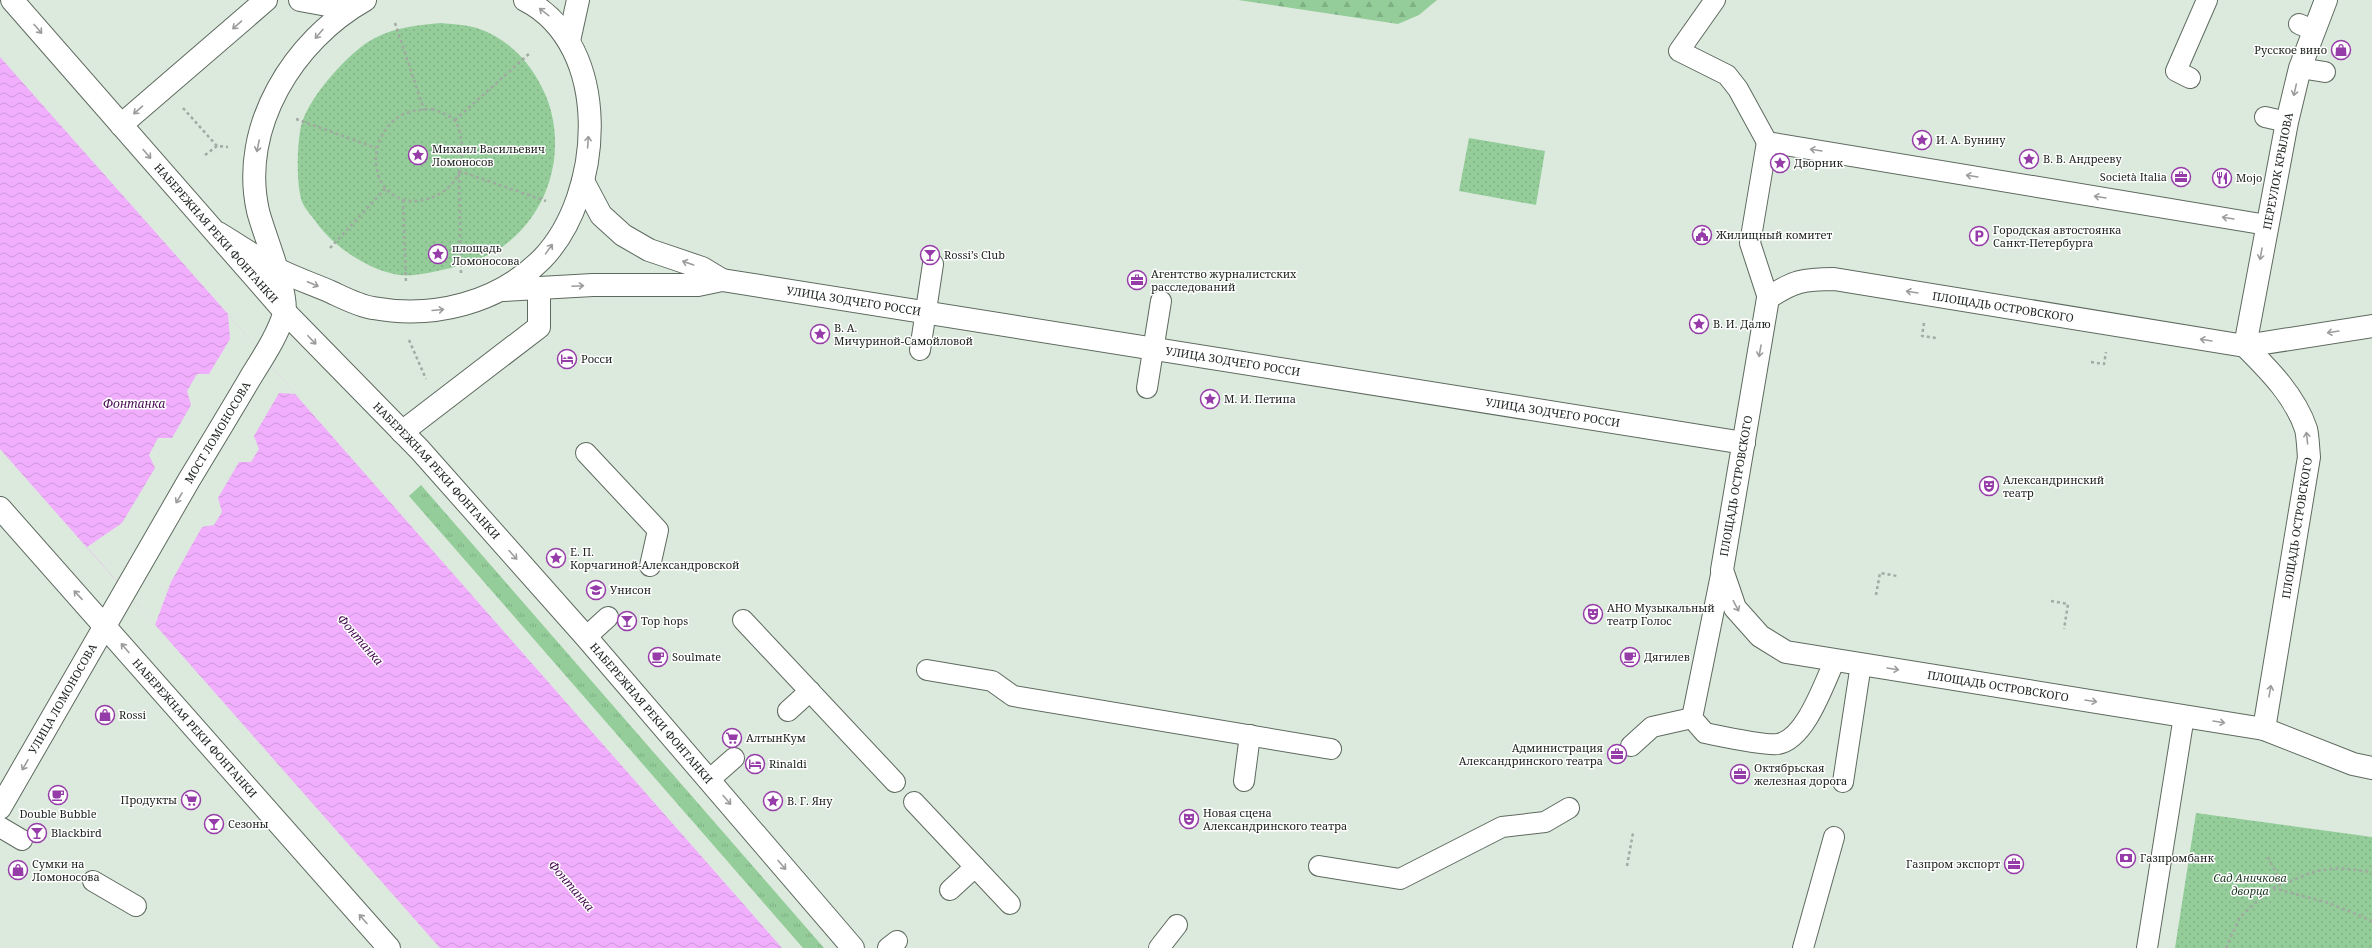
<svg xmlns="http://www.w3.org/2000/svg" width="2372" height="948" font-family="'Noto Serif',serif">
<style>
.grass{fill:url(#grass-tufts)}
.forest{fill:url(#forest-firs)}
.park{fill:url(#park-dots)}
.water{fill:url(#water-waves)}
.pier{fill:#dceadd}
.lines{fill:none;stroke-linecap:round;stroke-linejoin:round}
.service-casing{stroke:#5e6a5f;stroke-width:22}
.minor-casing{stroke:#5e6a5f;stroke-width:24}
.tertiary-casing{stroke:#5e6a5f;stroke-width:24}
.secondary-casing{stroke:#5e6a5f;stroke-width:24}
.path{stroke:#a0aba1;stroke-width:2.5;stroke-dasharray:3 3;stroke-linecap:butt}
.service{stroke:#fff;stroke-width:20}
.minor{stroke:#fff;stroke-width:22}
.tertiary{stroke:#fff;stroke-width:22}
.secondary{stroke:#fff;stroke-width:22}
.oneway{stroke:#9b9d9b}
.labels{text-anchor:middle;stroke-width:3;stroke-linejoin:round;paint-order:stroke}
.poi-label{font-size:11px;fill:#202621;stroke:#fff;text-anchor:start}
.street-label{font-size:11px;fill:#202621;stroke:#fff}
.park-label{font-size:11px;font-style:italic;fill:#16371b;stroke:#fff}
.water-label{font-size:12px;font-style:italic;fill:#470b52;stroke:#fff}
</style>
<defs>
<pattern id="grass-tufts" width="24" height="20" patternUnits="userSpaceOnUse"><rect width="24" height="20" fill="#94cd99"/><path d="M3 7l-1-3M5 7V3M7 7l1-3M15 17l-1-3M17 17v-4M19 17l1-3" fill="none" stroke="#7fb084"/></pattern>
<pattern id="forest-firs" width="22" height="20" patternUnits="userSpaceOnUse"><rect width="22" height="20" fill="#94cd99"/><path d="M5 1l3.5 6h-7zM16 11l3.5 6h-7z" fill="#7fb084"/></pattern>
<pattern id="park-dots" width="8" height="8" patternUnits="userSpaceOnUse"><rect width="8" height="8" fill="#94cd99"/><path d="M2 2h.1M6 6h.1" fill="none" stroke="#7fb084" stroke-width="1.8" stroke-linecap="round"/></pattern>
<pattern id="water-waves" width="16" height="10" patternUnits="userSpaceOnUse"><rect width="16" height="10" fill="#f0aefd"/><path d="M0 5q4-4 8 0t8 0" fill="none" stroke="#ce96d9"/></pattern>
</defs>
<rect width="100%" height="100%" fill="#dceadd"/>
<path class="grass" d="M421,485L824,948H803L409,496Z"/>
<path class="forest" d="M1238,0H1437L1419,15L1398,24Z"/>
<g class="park">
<path d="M441,23C452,24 466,25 477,28C510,39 533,65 546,96C568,151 549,216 499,249C485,258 467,263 451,268C436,271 415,277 399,275C368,270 334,247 316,222C312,216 305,209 302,202C296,183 297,145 301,126C308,98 349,51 375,38C396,27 418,25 441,23Z"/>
<path d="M1469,138L1545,151L1536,205L1459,191Z"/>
<path d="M2196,813L2372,837V948H2175Z"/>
</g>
<path class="water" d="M0,57L228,314L295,394L782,948H440L0,449Z"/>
<path class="pier" d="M228,314L295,394L279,393L254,436L259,449L251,462H239L218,498L222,512L214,525L202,527L171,582L155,625L87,547L122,523L155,468L149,455L158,438H172L191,405L187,391L197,374H209L230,339Z"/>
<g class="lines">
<g class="service-casing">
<g id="service">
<path d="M1715,0L1679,51L1727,75L1738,89L1767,142"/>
<path d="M2299,24L2313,30"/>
<path d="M2300,68L2325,72"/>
<path d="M2190,78L2176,71L2207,0"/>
<path d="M2265,117L2287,122"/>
<path d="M1768,298L1750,243L1767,142L2267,225"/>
<path d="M920,350L933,264"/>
<path d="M1147,388L1161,301"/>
<path d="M586,453L658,530L650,566"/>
<path d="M1722,570L1692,718L1705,733C1720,736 1765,746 1778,744C1806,739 1824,683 1835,660"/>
<path d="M743,620L895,782"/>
<path d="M586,637L608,617"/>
<path d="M927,670L992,681L1013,696L1331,749"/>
<path d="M788,711L810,691"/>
<path d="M1631,746L1652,727L1692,718"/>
<path d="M709,780L734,758"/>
<path d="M1244,781L1250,735"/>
<path d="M1843,782L1861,664"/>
<path d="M914,802L1010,904"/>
<path d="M0,827L22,840"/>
<path d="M1319,866L1400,879L1502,827L1545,822L1569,808"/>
<path d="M93,881L136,906"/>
<path d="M950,890L975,867"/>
<path d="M888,948L897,941"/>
<path d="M1159,948L1177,925"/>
<path d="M1803,948L1834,837"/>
<path d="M2147,948L2184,716"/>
</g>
</g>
<g class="minor-casing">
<g id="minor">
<path d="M300,0L349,9L347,0"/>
<path d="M569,41L578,0"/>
<path d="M121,125L266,0"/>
<path id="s1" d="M2245,346L2287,122L2300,68L2326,0"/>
<path d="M402,432L539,327V288"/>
</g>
</g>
<g class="tertiary-casing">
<g id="tertiary">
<path d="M583,181L601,215L623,235L649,250L702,268L722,280"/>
<path d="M218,233C238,245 257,258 277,269C294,278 313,284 331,292C344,298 359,306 373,308C434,319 498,303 542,259C604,195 613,45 525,0"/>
<path id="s2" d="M503,290L593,285H698L722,280L1744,443"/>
<path id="s3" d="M2372,326L2245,346L1834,279C1804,279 1793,281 1768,298L1722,570L1735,608L1760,636L1786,652L2264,729L2353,764L2372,768"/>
<path d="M2245,346C2269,370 2295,396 2306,429C2308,437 2308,448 2309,457L2264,729"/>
<path id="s4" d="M0,808C63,699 125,589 189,480C209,447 229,414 249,380C261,360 277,337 284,314C290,296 263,232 258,211C239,127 294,40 365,0"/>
</g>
</g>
<g class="secondary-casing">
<g id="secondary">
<path id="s5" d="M12,0L285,312L420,450L586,637L853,948"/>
<path id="s6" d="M0,508L389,948"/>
</g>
</g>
<g class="path">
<path d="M395,23L424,110"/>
<path d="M183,108L217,146"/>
<path d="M432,109C440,112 448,114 454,120C459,125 460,133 461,139C463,149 463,160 460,170C450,199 406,213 385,188C368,166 376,130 400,116C409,110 421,110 432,109Z"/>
<path d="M296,119L376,148"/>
<path d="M455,120L530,53"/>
<path d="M205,155L217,146L228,147"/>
<path d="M403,200L406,283"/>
<path d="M330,248L386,188"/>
<path d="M461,273L459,171L546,201"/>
<path d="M1924,323L1922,336L1936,338"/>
<path d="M409,340L426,379"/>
<path d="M2091,362L2104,364L2106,352"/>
<path d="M1876,595L1880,573L1897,576"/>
<path d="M2051,601L2068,604L2064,629"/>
<path d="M2268,857L2282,884"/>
<path d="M1627,866L1633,833"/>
<path d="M2273,888L2329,903L2372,921"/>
<path d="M2226,948L2240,917L2272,888L2316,871L2339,868L2372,872"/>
</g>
<use href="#service" class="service"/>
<use href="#minor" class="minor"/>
<use href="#tertiary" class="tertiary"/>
<use href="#secondary" class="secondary"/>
</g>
<defs><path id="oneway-shaft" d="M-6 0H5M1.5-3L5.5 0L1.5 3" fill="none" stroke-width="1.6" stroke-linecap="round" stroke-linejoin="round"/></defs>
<g class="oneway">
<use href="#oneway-shaft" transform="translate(544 12) rotate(-142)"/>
<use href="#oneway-shaft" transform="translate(237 25) rotate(139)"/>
<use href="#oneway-shaft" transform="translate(38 29) rotate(49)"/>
<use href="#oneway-shaft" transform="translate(319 34) rotate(130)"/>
<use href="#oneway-shaft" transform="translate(2295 90) rotate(103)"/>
<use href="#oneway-shaft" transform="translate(138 110) rotate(139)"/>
<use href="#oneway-shaft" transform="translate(588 142) rotate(-86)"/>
<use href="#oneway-shaft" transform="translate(258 146) rotate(102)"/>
<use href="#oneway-shaft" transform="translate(1816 150) rotate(-171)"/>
<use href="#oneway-shaft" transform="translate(147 154) rotate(49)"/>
<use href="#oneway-shaft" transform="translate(1972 176) rotate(-171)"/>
<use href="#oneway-shaft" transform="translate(2100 197) rotate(-171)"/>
<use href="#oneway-shaft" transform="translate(2228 218) rotate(-171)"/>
<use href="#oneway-shaft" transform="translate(549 249) rotate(-54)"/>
<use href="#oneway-shaft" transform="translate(2261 254) rotate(100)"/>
<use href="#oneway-shaft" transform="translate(688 263) rotate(-161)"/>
<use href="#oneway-shaft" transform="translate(313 284) rotate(23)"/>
<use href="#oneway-shaft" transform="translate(578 286) rotate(-3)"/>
<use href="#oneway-shaft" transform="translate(1912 292) rotate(-171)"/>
<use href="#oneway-shaft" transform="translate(438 310) rotate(-5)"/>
<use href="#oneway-shaft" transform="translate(2333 332) rotate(171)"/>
<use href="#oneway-shaft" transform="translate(312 340) rotate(46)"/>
<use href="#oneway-shaft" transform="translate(2206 340) rotate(-171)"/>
<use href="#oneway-shaft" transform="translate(1760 351) rotate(100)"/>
<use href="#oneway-shaft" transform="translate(2307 438) rotate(-96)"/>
<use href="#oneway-shaft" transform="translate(179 498) rotate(121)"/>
<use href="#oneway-shaft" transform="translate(513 555) rotate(48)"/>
<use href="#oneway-shaft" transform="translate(78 595) rotate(-133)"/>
<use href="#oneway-shaft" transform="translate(1736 606) rotate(62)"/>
<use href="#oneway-shaft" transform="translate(125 648) rotate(-131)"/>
<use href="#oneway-shaft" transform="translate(1893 669) rotate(9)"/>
<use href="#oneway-shaft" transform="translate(2270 691) rotate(-80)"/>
<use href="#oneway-shaft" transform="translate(2091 701) rotate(9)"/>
<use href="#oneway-shaft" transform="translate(2219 722) rotate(9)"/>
<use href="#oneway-shaft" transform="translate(25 765) rotate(120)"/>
<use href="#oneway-shaft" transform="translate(727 800) rotate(49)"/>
<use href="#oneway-shaft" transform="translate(782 865) rotate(49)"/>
<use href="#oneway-shaft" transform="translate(363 919) rotate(-131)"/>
</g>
<defs>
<g id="shop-ring" transform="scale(1)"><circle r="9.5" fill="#fff" stroke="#963ca8" stroke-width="1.5"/><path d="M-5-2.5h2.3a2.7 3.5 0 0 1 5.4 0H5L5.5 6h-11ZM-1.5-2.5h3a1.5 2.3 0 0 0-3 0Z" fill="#963ca8"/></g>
<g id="sight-ring" transform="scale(1)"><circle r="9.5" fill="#fff" stroke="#963ca8" stroke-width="1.5"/><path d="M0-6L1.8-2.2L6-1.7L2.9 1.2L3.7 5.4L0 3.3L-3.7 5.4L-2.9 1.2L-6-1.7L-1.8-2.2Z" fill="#963ca8"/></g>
<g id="office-ring" transform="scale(1)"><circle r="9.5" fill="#fff" stroke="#963ca8" stroke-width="1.5"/><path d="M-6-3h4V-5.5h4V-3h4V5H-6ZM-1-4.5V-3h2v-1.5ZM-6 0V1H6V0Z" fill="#963ca8"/></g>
<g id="restaurant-ring" transform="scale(1)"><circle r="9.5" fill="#fff" stroke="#963ca8" stroke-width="1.5"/><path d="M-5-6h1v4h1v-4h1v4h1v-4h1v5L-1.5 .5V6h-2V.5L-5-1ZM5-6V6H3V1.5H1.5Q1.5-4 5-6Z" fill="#963ca8"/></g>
<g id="civic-ring" transform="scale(1)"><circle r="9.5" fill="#fff" stroke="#963ca8" stroke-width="1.5"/><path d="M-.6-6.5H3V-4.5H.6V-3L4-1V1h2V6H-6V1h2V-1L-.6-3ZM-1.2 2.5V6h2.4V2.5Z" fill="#963ca8"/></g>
<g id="parking-ring" transform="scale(1)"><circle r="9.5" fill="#fff" stroke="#963ca8" stroke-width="1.5"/><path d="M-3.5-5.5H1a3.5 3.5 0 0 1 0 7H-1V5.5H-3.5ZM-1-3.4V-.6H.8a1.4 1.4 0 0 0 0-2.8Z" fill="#963ca8"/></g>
<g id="bar-ring" transform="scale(1)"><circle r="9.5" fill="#fff" stroke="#963ca8" stroke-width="1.5"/><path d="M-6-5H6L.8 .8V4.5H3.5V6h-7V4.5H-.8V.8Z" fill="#963ca8"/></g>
<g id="hotel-ring" transform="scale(1)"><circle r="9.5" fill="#fff" stroke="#963ca8" stroke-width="1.5"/><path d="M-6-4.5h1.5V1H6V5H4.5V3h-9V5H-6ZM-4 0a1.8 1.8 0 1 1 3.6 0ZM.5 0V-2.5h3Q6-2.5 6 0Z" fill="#963ca8"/></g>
<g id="theatre-ring" transform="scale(1)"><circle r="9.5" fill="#fff" stroke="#963ca8" stroke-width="1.5"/><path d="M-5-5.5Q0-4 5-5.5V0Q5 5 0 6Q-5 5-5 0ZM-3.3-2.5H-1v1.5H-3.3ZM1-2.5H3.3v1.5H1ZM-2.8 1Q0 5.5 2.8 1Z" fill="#963ca8"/></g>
<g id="school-ring" transform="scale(1)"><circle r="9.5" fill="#fff" stroke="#963ca8" stroke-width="1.5"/><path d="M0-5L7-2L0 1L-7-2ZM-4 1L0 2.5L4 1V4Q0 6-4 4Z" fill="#963ca8"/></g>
<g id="cafe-ring" transform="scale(1)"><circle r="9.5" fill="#fff" stroke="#963ca8" stroke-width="1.5"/><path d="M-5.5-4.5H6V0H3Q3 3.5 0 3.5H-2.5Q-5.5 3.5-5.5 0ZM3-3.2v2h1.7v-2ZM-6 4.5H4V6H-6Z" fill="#963ca8"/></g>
<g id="supermarket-ring" transform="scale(1)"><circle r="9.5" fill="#fff" stroke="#963ca8" stroke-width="1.5"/><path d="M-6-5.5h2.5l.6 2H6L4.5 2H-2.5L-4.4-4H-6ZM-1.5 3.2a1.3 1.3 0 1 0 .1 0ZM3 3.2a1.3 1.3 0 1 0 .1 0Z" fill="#963ca8"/></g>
<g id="bank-ring" transform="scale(1)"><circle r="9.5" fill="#fff" stroke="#963ca8" stroke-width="1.5"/><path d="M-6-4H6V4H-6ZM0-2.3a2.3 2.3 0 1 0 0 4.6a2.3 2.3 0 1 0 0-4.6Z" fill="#963ca8"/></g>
</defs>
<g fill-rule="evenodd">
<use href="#shop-ring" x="2341" y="50"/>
<use href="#sight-ring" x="1922" y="140"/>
<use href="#sight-ring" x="418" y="155"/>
<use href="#sight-ring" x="2029" y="159"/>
<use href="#sight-ring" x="1780" y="163"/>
<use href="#office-ring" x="2181" y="177"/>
<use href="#restaurant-ring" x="2222" y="178"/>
<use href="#civic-ring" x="1702" y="235"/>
<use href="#parking-ring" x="1979" y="236"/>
<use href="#sight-ring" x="438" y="254"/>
<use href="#bar-ring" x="930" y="255"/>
<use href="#office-ring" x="1137" y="280"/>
<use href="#sight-ring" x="1699" y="324"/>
<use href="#sight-ring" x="820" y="334"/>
<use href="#hotel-ring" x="567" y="359"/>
<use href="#sight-ring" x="1210" y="399"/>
<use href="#theatre-ring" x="1989" y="486"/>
<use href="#sight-ring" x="556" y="558"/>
<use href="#school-ring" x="596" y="590"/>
<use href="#theatre-ring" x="1593" y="614"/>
<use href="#bar-ring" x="627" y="621"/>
<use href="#cafe-ring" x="658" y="657"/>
<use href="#cafe-ring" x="1630" y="657"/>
<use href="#shop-ring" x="105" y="715"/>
<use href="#supermarket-ring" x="732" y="738"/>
<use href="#office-ring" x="1617" y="754"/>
<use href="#hotel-ring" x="755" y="764"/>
<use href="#office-ring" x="1740" y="774"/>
<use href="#cafe-ring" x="58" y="795"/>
<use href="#supermarket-ring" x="191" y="800"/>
<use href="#sight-ring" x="773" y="801"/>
<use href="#theatre-ring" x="1189" y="819"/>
<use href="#bar-ring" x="214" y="824"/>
<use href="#bar-ring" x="37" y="833"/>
<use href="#bank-ring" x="2126" y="858"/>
<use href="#office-ring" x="2014" y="864"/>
<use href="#shop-ring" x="18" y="870"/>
</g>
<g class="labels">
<g class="poi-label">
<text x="2327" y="54" text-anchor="end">Русское вино</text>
<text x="1936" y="144">И. А. Бунину</text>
<text x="432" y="153">Михаил Васильевич<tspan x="432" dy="13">Ломоносов</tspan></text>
<text x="2043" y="163">В. В. Андрееву</text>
<text x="1794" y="167">Дворник</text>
<text x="2167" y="181" text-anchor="end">Società Italia</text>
<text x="2236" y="182">Mojo</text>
<text x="1993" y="234">Городская автостоянка<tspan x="1993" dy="13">Санкт-Петербурга</tspan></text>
<text x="1716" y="239">Жилищный комитет</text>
<text x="452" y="252">площадь<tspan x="452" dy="13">Ломоносова</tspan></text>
<text x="944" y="259">Rossi’s Club</text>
<text x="1151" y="278">Агентство журналистских<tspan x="1151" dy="13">расследований</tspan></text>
<text x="1713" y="328">В. И. Далю</text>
<text x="834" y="332">В. А.<tspan x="834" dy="13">Мичуриной-Самойловой</tspan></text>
<text x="581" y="363">Росси</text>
<text x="1224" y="403">М. И. Петипа</text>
<text x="2003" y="484">Александринский<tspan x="2003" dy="13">театр</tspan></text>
<text x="570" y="556">Е. П.<tspan x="570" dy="13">Корчагиной-Александровской</tspan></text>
<text x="610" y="594">Унисон</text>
<text x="1607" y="612">АНО Музыкальный<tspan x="1607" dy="13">театр Голос</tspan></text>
<text x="641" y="625">Top hops</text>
<text x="672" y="661">Soulmate</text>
<text x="1644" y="661">Дягилев</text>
<text x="119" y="719">Rossi</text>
<text x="746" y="742">АлтынКум</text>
<text x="1603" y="752" text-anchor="end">Администрация<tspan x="1603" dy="13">Александринского театра</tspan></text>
<text x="769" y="768">Rinaldi</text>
<text x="1754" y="772">Октябрьская<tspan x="1754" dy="13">железная дорога</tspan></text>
<text x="177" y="804" text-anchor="end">Продукты</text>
<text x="787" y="805">В. Г. Яну</text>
<text x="1203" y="817">Новая сцена<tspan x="1203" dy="13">Александринского театра</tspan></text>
<text x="58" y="818" text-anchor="middle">Double Bubble</text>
<text x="228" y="828">Сезоны</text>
<text x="51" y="837">Blackbird</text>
<text x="2140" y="862">Газпромбанк</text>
<text x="32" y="868">Сумки на<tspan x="32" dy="13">Ломоносова</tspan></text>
<text x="2000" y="868" text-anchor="end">Газпром экспорт</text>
</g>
<g class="street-label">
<text dy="4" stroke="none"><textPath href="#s1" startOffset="178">ПЕРЕУЛОК КРЫЛОВА</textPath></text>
<text dy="4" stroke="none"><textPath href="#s5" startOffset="310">НАБЕРЕЖНАЯ РЕКИ ФОНТАНКИ</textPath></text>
<text dy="4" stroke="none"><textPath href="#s2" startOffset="353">УЛИЦА ЗОДЧЕГО РОССИ</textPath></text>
<text transform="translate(2003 307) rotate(9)" y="4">ПЛОЩАДЬ ОСТРОВСКОГО</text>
<text dy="4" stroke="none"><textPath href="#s2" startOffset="737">УЛИЦА ЗОДЧЕГО РОССИ</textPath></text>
<text dy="4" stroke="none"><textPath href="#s2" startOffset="1061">УЛИЦА ЗОДЧЕГО РОССИ</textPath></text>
<text dy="4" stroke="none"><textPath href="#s4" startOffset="434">МОСТ ЛОМОНОСОВА</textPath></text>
<text dy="4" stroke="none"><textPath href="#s5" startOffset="634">НАБЕРЕЖНАЯ РЕКИ ФОНТАНКИ</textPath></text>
<text transform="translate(1736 486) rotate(-80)" y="4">ПЛОЩАДЬ ОСТРОВСКОГО</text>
<text transform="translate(2297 528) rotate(-81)" y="4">ПЛОЩАДЬ ОСТРОВСКОГО</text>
<text dy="4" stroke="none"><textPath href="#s3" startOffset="1214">ПЛОЩАДЬ ОСТРОВСКОГО</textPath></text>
<text dy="4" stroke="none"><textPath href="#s4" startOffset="126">УЛИЦА ЛОМОНОСОВА</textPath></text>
<text dy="4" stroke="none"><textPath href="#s5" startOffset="958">НАБЕРЕЖНАЯ РЕКИ ФОНТАНКИ</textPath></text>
<text dy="4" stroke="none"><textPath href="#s6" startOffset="294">НАБЕРЕЖНАЯ РЕКИ ФОНТАНКИ</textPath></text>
</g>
<g class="park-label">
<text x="2250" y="882">Сад Аничкова<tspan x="2250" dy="13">дворца</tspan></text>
</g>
<g class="water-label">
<text x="134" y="408">Фонтанка</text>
<text transform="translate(360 640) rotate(49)" y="4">Фонтанка</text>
<text transform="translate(571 886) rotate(49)" y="4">Фонтанка</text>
</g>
</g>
</svg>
